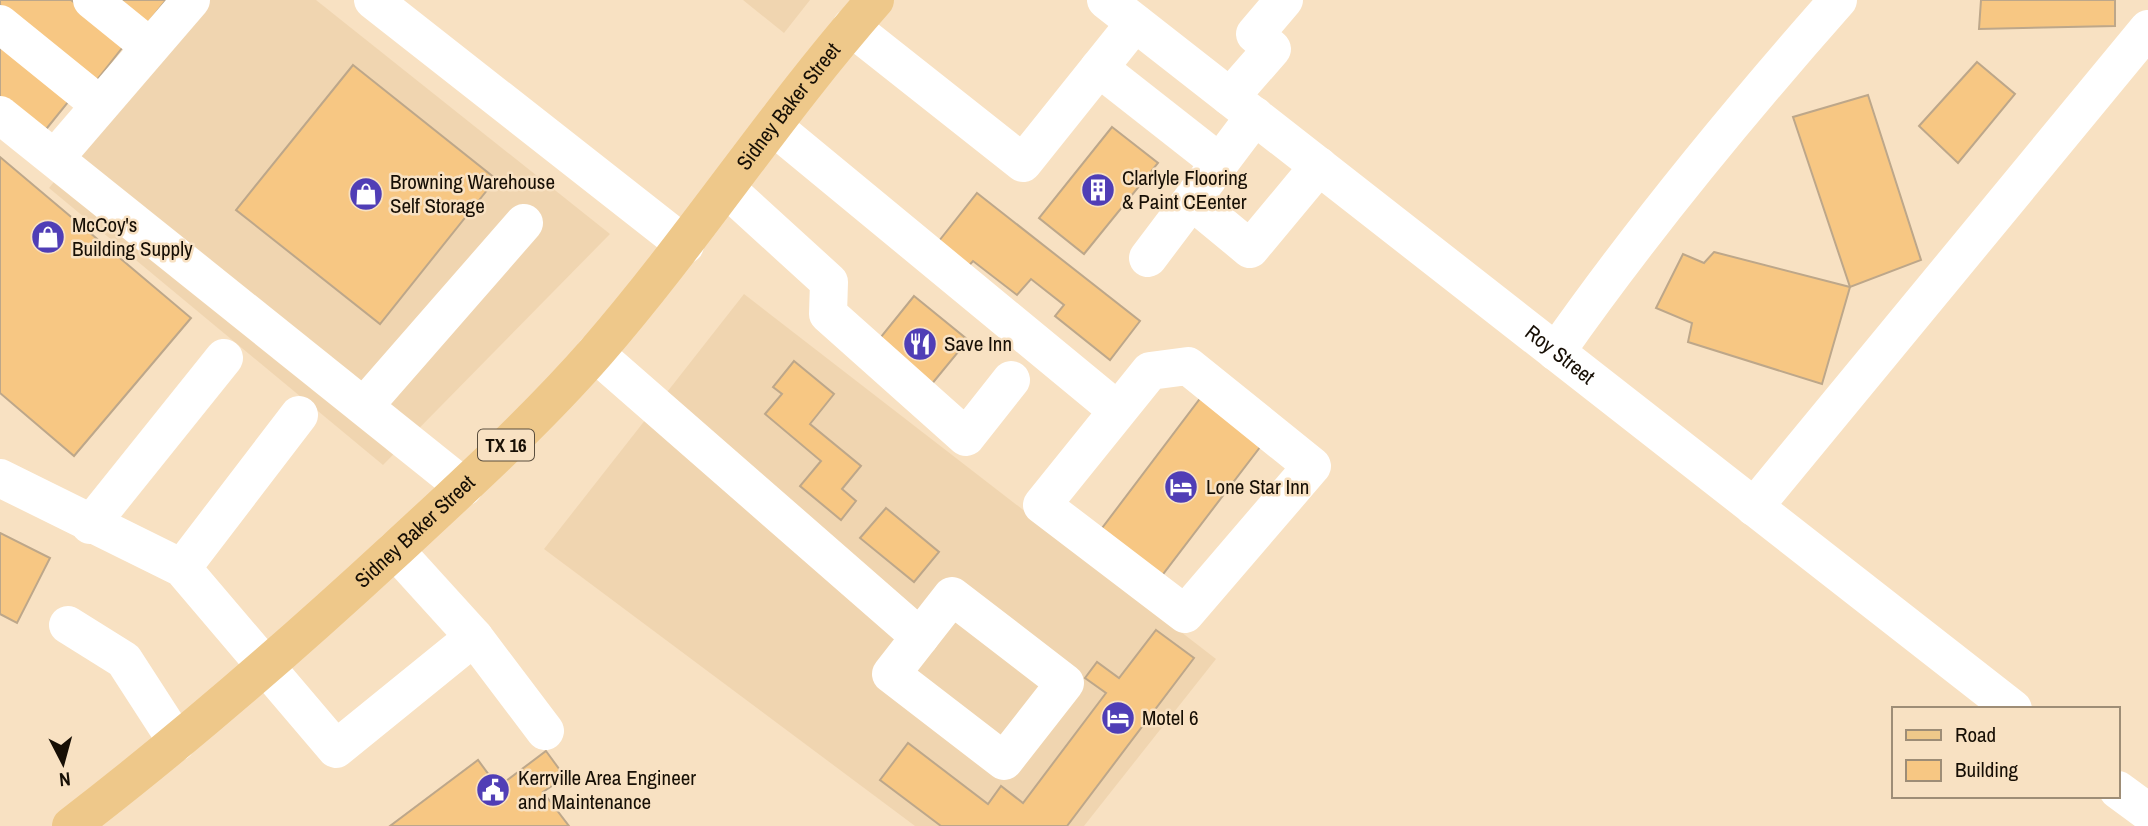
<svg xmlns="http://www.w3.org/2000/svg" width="2148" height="826" font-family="'Archivo Narrow',sans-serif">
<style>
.built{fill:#f0d5b0}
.building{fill:#f7c783;stroke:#bda78a;stroke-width:2}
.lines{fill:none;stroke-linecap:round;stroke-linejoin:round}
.minor{stroke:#fff;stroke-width:38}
.major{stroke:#eec88a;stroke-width:38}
.labels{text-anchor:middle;stroke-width:5;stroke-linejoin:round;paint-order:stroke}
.shield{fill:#f8e1c2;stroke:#5a4e3e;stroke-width:2}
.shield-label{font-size:19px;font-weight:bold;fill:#170f05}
.street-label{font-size:21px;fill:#170f05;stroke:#f8e1c2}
.poi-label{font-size:21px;fill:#170f05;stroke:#f8e1c2;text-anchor:start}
</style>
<rect width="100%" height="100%" fill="#f8e1c2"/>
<g class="built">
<path d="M203,0H316L610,234L383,465L49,188Z"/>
<path d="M743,0H810L784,33Z"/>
<path d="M744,294L1216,659L1084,826H915L544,549Z"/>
</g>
<g class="building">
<path d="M0,0H71L126,43L96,81L0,5Z"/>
<path d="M117,0H166L147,24Z"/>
<path d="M1981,0H2115V26L1979,29Z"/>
<path d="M0,38L73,96L43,133L0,99Z"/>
<path d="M1977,62L2015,94L1958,163L1919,126Z"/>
<path d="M353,65L496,179L380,324L236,210Z"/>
<path d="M1868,95L1921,260L1850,287L1793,117Z"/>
<path d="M1112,127L1158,163L1084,254L1039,218Z"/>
<path d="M0,157L191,318L74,456L0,393Z"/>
<path d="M977,193L1140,321L1110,360L1055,316L1064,305L1031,279L1017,295L973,261L965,270L935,246Z"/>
<path d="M1714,252L1850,287L1822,384L1688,342L1692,323L1656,308L1683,254L1704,263Z"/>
<path d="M914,296L968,340L926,391L872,348Z"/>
<path d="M794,361L834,394L810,424L861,466L842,489L856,501L841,520L800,486L821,461L765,414L782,394L773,387Z"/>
<path d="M1205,392L1267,438L1157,582L1096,536Z"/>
<path d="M886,508L939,552L914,582L860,538Z"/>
<path d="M0,533L50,558L17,623L0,614Z"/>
<path d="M1156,630L1194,658L1067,826H941L880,780L908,743L988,804L1001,786L1023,803L1106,693L1085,678L1097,662L1119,678Z"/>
<path d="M546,751L565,777L543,792L569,826H390L478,760L498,787Z"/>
</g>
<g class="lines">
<g class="minor">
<path d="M92,0L150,47"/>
<path d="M373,0L685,245"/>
<path id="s1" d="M1106,0L2013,709"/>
<path d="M0,24L100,105"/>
<path d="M851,27L1023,163L1135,23"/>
<path d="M1099,68L1220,163"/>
<path d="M1230,97L1272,49L1255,34L1284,0"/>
<path d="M0,115L464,487"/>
<path d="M774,127L1117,410"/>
<path d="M55,158L191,0"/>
<path d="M727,189L829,282L828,314L966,437L1011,380"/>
<path d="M1192,201L1250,249L1319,166"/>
<path d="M1148,258L1255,116"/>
<path d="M1556,352C1643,228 1738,113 1838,0"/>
<path d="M595,353L920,637"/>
<path d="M1188,366L1312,466L1185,614L1042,505L1150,371Z"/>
<path d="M365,405L524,223"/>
<path d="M0,478L182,568L336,749L474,637L545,731"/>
<path d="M1754,507L2148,29"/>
<path d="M90,525L224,358"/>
<path d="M395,550L474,637"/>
<path d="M182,568L299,415"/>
<path d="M952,596L1065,683L1004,761L891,674Z"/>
<path d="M68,625L124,660L177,742"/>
<path d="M2118,790L2148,812"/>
</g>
<path class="major" id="s2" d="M71,826C183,740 290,647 394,551C463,487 535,422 597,351C695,238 776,112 875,0"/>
</g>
<defs>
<g id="building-disc" transform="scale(1.75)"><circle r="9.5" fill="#503eb6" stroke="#f8e1c2"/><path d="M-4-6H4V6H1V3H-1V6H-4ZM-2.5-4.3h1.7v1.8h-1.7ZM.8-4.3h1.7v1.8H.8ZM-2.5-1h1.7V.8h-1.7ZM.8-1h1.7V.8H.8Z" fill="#fff"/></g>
<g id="shop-disc" transform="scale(1.75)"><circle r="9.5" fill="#503eb6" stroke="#f8e1c2"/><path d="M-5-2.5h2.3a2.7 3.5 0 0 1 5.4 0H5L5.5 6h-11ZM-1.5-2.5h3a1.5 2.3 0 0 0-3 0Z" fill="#fff"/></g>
<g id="restaurant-disc" transform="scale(1.75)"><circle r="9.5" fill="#503eb6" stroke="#f8e1c2"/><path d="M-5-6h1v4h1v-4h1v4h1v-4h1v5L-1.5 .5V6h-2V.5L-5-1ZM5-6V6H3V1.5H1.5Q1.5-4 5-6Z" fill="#fff"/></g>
<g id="hotel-disc" transform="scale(1.75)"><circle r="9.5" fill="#503eb6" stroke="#f8e1c2"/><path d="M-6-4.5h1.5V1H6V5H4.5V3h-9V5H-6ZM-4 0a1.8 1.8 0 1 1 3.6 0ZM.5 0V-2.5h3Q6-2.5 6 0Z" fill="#fff"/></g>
<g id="civic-disc" transform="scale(1.75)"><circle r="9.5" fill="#503eb6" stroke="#f8e1c2"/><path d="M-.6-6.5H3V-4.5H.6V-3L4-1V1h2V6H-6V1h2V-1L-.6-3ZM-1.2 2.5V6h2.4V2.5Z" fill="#fff"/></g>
</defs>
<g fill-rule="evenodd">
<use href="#building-disc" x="1098" y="190"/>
<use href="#shop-disc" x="366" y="194"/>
<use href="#shop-disc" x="48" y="237"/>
<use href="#restaurant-disc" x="920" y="344"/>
<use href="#hotel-disc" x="1181" y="487"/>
<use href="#hotel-disc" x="1118" y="718"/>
<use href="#civic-disc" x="493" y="790"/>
</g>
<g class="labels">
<rect class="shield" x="478" y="429.5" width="56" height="31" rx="5"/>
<g class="shield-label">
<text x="506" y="452">TX 16</text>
</g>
<g class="street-label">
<text dy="7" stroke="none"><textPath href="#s2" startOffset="1020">Sidney Baker Street</textPath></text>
<text dy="7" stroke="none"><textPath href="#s1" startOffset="576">Roy Street</textPath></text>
<text dy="7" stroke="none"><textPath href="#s2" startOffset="453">Sidney Baker Street</textPath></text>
</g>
<g class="poi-label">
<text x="1122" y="185">Clarlyle Flooring<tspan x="1122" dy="24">&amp; Paint CEenter</tspan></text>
<text x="390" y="189">Browning Warehouse<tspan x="390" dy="24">Self Storage</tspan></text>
<text x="72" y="232">McCoy's<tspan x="72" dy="24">Building Supply</tspan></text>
<text x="944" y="351">Save Inn</text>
<text x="1206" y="494">Lone Star Inn</text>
<text x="1142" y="725">Motel 6</text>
<text x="518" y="785">Kerrville Area Engineer<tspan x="518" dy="24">and Maintenance</tspan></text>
</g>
</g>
<rect x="1892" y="707" width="228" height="91" fill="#f8e1c2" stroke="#9e8d76" stroke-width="2"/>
<rect x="1906" y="730" width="35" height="10" fill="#eec88a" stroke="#9e8d76" stroke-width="2"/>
<text x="1955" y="742" font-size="21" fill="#170f05">Road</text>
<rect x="1906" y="760" width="35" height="21" fill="#f7c783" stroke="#9e8d76" stroke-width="2"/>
<text x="1955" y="777" font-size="21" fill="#170f05">Building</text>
<g transform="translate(63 763) rotate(174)" stroke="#f8e1c2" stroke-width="5" paint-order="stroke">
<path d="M0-5L12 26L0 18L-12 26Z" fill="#170f05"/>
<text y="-10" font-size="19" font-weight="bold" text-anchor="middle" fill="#170f05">N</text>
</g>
</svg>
